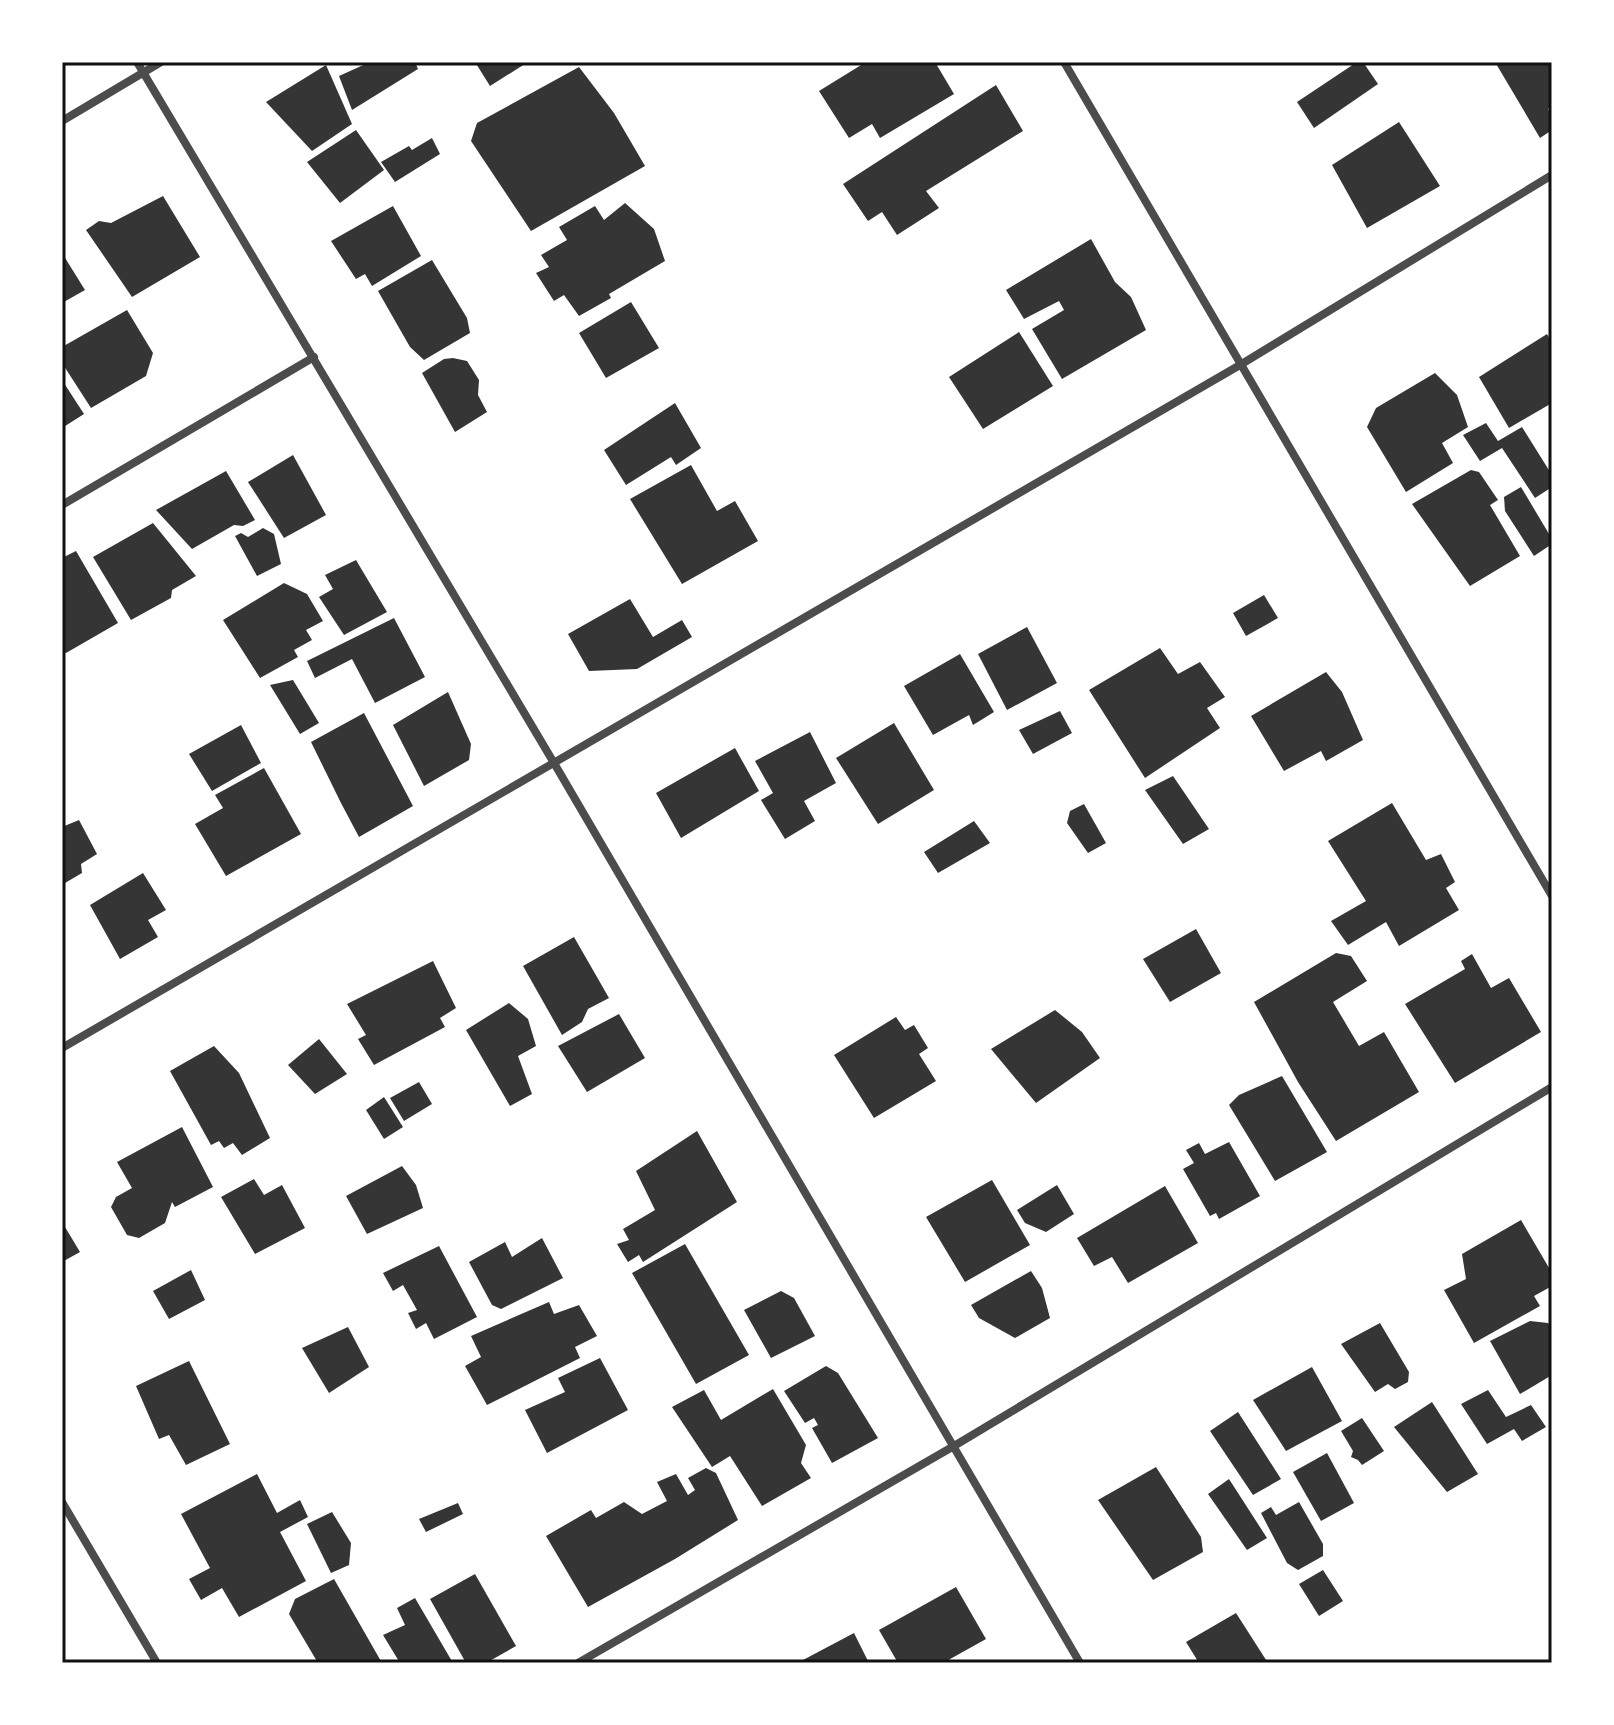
<svg xmlns="http://www.w3.org/2000/svg" width="1614" height="1725" font-family="'Roboto Serif',serif">
<style>
.building{fill:#353535}
.lines{fill:none;stroke-linecap:round;stroke-linejoin:round}
.minor{stroke:#4c4c4c;stroke-width:8}
.neatline{fill:none;stroke:#111;stroke-width:3}
</style>
<rect width="100%" height="100%" fill="#fff"/>
<g class="building">
<path d="M370,62H415L418,69L352,110L339,76Z"/>
<path d="M475,62H528L490,86Z"/>
<path d="M866,62H935L954,94L880,138L872,124L849,138L819,91Z"/>
<path d="M1357,62H1363L1378,84L1314,128L1297,102Z"/>
<path d="M1495,62H1552V106L1548,109L1552,116V130L1540,138Z"/>
<path d="M326,65L352,124L312,151L266,102Z"/>
<path d="M579,67L614,113L645,166L531,231L471,141L477,123Z"/>
<path d="M996,85L1023,131L926,191L939,208L897,235L882,212L868,221L843,184Z"/>
<path d="M1399,122L1440,186L1367,228L1332,165Z"/>
<path d="M356,130L384,170L340,203L307,162Z"/>
<path d="M432,138L440,154L395,182L381,162L409,146L412,150Z"/>
<path d="M163,196L200,257L132,297L86,230L99,221L111,223Z"/>
<path d="M625,203L654,229L665,261L609,294L611,298L579,316L564,295L554,301L536,273L549,267L541,255L567,240L559,227L595,206L604,220Z"/>
<path d="M393,206L421,256L372,286L365,274L356,279L331,241Z"/>
<path d="M1091,239L1115,282L1131,297L1146,330L1062,379L1032,329L1064,310L1059,301L1024,319L1006,290Z"/>
<path d="M62,253L85,290L62,303Z"/>
<path d="M432,260L467,318L470,333L424,360L410,347L378,291Z"/>
<path d="M631,302L659,348L606,378L579,333Z"/>
<path d="M127,310L153,353L146,376L91,408L62,363V347Z"/>
<path d="M1019,332L1053,386L983,429L949,377Z"/>
<path d="M1547,334L1552,343V403L1509,428L1479,377Z"/>
<path d="M453,358L467,361L479,380L478,395L487,412L455,432L422,373L444,359Z"/>
<path d="M1435,373L1457,395L1468,427L1442,443L1453,463L1406,492L1367,427L1376,408Z"/>
<path d="M62,380L84,414L62,428Z"/>
<path d="M675,403L701,448L676,465L671,457L626,485L604,450Z"/>
<path d="M1486,423L1498,441L1522,427L1552,475V487L1535,498L1502,448L1480,461L1463,435Z"/>
<path d="M293,455L326,515L284,538L248,482Z"/>
<path d="M691,465L717,511L735,501L758,541L682,584L630,499Z"/>
<path d="M1471,470L1479,472L1498,500L1490,505L1520,556L1470,586L1412,504Z"/>
<path d="M226,471L255,520L243,526L234,525L192,549L156,510Z"/>
<path d="M1521,487L1552,539V544L1534,556L1505,511L1504,497Z"/>
<path d="M153,523L196,576L172,590L171,598L131,620L93,557Z"/>
<path d="M263,528L274,534L281,564L257,576L235,536L241,533L248,537Z"/>
<path d="M76,551L118,623L66,653L62,651V558Z"/>
<path d="M356,560L387,612L344,635L319,597L333,589L325,575Z"/>
<path d="M284,583L307,594L323,621L306,630L312,640L294,650L298,657L260,678L223,620Z"/>
<path d="M1264,595L1278,618L1246,636L1233,613Z"/>
<path d="M630,599L653,637L682,620L692,637L637,669L589,671L568,634Z"/>
<path d="M394,618L425,677L375,703L352,659L315,678L307,661Z"/>
<path d="M1027,627L1057,683L1007,710L978,654Z"/>
<path d="M1160,648L1178,674L1200,662L1225,697L1207,708L1220,728L1145,778L1089,690Z"/>
<path d="M960,654L994,712L973,725L969,715L933,735L904,686Z"/>
<path d="M1326,672L1342,692L1363,740L1326,761L1321,751L1284,771L1251,716Z"/>
<path d="M293,680L319,723L300,734L270,685Z"/>
<path d="M448,692L471,744L469,760L424,786L393,725Z"/>
<path d="M1060,711L1072,733L1033,754L1019,730Z"/>
<path d="M364,713L413,806L359,837L341,803L311,742Z"/>
<path d="M894,723L934,790L878,824L836,758Z"/>
<path d="M241,725L261,763L212,791L189,754Z"/>
<path d="M810,732L836,783L804,801L815,821L785,839L761,800L773,793L755,761Z"/>
<path d="M735,748L759,791L681,838L656,793Z"/>
<path d="M264,768L301,834L226,876L195,824L223,808L215,795Z"/>
<path d="M1173,776L1209,829L1183,844L1145,790Z"/>
<path d="M1392,803L1426,860L1441,854L1455,882L1446,888L1459,910L1399,946L1386,922L1348,945L1331,921L1366,901L1328,841Z"/>
<path d="M1084,804L1106,843L1088,853L1067,823L1070,811Z"/>
<path d="M79,820L97,854L81,864L82,873L65,883L62,878V827Z"/>
<path d="M974,821L990,843L938,873L924,852Z"/>
<path d="M143,873L166,910L148,920L158,937L120,959L90,905Z"/>
<path d="M1196,929L1221,973L1170,1002L1143,959Z"/>
<path d="M574,937L609,998L588,1009L582,1022L562,1035L523,966Z"/>
<path d="M1336,953L1351,956L1367,981L1333,1002L1359,1046L1384,1032L1419,1092L1336,1141L1298,1082L1254,1002Z"/>
<path d="M1472,954L1491,988L1509,978L1541,1032L1455,1083L1405,1004L1465,969L1461,961Z"/>
<path d="M433,961L456,1008L440,1018L445,1027L374,1065L358,1039L366,1035L347,1004Z"/>
<path d="M509,1003L528,1019L536,1046L518,1056L532,1094L510,1106L466,1030Z"/>
<path d="M1055,1010L1082,1032L1100,1058L1036,1103L991,1049Z"/>
<path d="M619,1014L645,1058L587,1092L558,1046Z"/>
<path d="M896,1017L905,1030L914,1025L928,1048L919,1054L936,1081L874,1118L834,1055Z"/>
<path d="M319,1039L347,1074L315,1094L288,1065Z"/>
<path d="M214,1046L239,1073L270,1138L242,1155L233,1143L224,1148L219,1141L211,1145L170,1071Z"/>
<path d="M1282,1076L1327,1152L1275,1181L1229,1105L1239,1095Z"/>
<path d="M419,1082L432,1104L404,1121L390,1098Z"/>
<path d="M384,1097L403,1127L384,1139L366,1110Z"/>
<path d="M182,1127L213,1187L175,1207L172,1202L165,1223L139,1238L127,1235L111,1207L116,1197L132,1188L117,1162Z"/>
<path d="M697,1131L737,1202L643,1262L639,1255L628,1262L617,1244L629,1240L623,1229L655,1210L636,1171Z"/>
<path d="M1229,1142L1260,1196L1219,1219L1216,1213L1210,1216L1183,1169L1194,1163L1186,1150L1199,1143L1205,1154Z"/>
<path d="M402,1166L416,1185L423,1208L367,1234L346,1196Z"/>
<path d="M254,1179L264,1195L282,1185L305,1228L255,1254L221,1197Z"/>
<path d="M992,1180L1030,1245L965,1282L926,1217Z"/>
<path d="M1057,1185L1074,1214L1046,1232L1025,1223L1017,1210Z"/>
<path d="M1165,1186L1198,1243L1128,1283L1112,1257L1094,1266L1077,1238Z"/>
<path d="M1521,1220L1552,1273V1286L1534,1296L1540,1306L1474,1343L1444,1290L1466,1279L1462,1254Z"/>
<path d="M62,1222L80,1252L62,1262Z"/>
<path d="M542,1238L563,1278L501,1309L492,1305L469,1262L505,1242L512,1257Z"/>
<path d="M685,1244L749,1355L696,1384L632,1273Z"/>
<path d="M439,1246L477,1317L434,1339L426,1323L416,1329L408,1313L417,1310L403,1285L393,1291L383,1273Z"/>
<path d="M191,1270L205,1300L169,1319L153,1291Z"/>
<path d="M1031,1271L1042,1288L1050,1318L1015,1338L979,1318L971,1305Z"/>
<path d="M781,1291L794,1298L815,1336L771,1358L744,1310Z"/>
<path d="M549,1302L554,1314L579,1305L597,1336L575,1347L580,1358L487,1405L465,1366L481,1357L471,1336Z"/>
<path d="M1530,1321L1548,1323L1552,1329V1375L1520,1394L1490,1341Z"/>
<path d="M1380,1323L1409,1372L1408,1382L1395,1389L1388,1384L1375,1392L1341,1344Z"/>
<path d="M348,1327L369,1367L329,1393L302,1348Z"/>
<path d="M600,1358L628,1410L547,1453L525,1410L565,1392L558,1378Z"/>
<path d="M189,1361L230,1444L186,1465L169,1435L159,1439L136,1386Z"/>
<path d="M826,1366L838,1373L878,1438L832,1463L812,1428L818,1425L814,1418L805,1423L784,1391Z"/>
<path d="M1312,1367L1342,1421L1286,1451L1253,1400Z"/>
<path d="M773,1389L806,1445L801,1463L811,1478L762,1506L730,1456L712,1467L672,1407L704,1390L721,1420Z"/>
<path d="M1488,1390L1506,1417L1531,1405L1546,1427L1522,1441L1514,1429L1487,1444L1461,1404Z"/>
<path d="M1432,1402L1478,1474L1447,1492L1394,1427Z"/>
<path d="M1238,1412L1281,1479L1253,1495L1210,1431Z"/>
<path d="M1362,1418L1384,1451L1362,1465L1358,1460L1351,1457L1353,1451L1341,1431Z"/>
<path d="M1327,1453L1354,1503L1321,1521L1293,1472Z"/>
<path d="M1156,1467L1201,1537L1203,1552L1153,1580L1098,1500Z"/>
<path d="M706,1468L716,1473L738,1520L675,1559L588,1607L546,1536L591,1510L596,1518L624,1502L642,1514L667,1501L657,1482L676,1474L688,1495L695,1490L688,1478Z"/>
<path d="M257,1474L277,1513L300,1500L308,1517L280,1532L306,1581L239,1617L222,1588L201,1600L189,1579L210,1568L181,1514Z"/>
<path d="M1229,1479L1267,1538L1247,1550L1208,1494Z"/>
<path d="M1299,1502L1323,1544V1556L1298,1570L1287,1563L1261,1513L1271,1507L1276,1515Z"/>
<path d="M458,1503L463,1514L426,1532L419,1519Z"/>
<path d="M332,1512L351,1543L349,1565L331,1573L307,1524Z"/>
<path d="M1323,1570L1343,1601L1319,1616L1299,1584Z"/>
<path d="M475,1574L516,1646L486,1663H466L430,1599Z"/>
<path d="M334,1579L382,1663H318L289,1614L295,1599Z"/>
<path d="M956,1587L986,1639L943,1663H898L879,1630Z"/>
<path d="M415,1598L453,1663H400L383,1635L405,1625L397,1608Z"/>
<path d="M1236,1613L1268,1663H1199L1186,1642Z"/>
<path d="M854,1633L869,1663H805L803,1660Z"/>
</g>
<g class="lines">
<g class="minor">
<path d="M137,62L554,763L1080,1663"/>
<path d="M1064,62L1552,896"/>
<path d="M62,121L161,62"/>
<path d="M62,505L314,357"/>
<path d="M62,1048L1240,365L1552,175"/>
<path d="M62,1502L157,1663"/>
<path d="M578,1663L954,1446L1552,1087"/>
</g>
</g>
<rect width="1614" height="1725" fill="none" stroke="#ffffff" stroke-width="128"/>
<rect x="64" y="64" width="1486" height="1597" class="neatline"/>
</svg>
